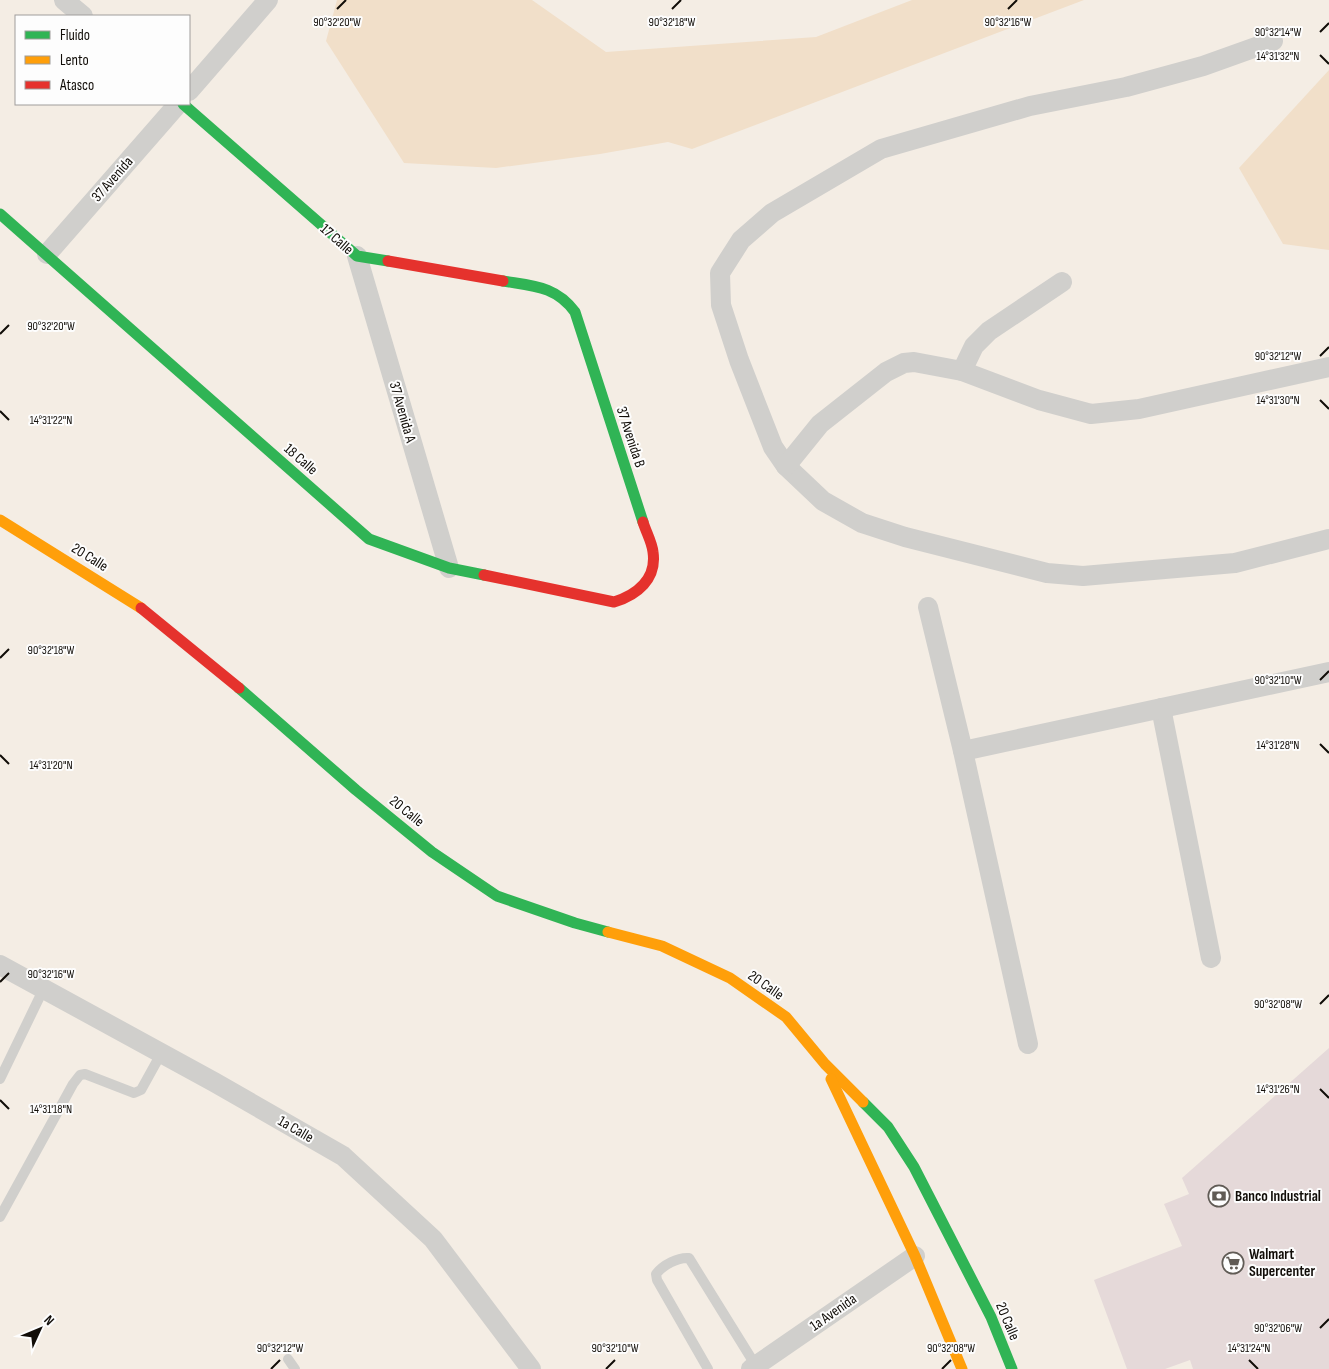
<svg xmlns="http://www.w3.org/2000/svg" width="1329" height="1369" font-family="'Sofia Sans Condensed',sans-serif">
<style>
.green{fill:#f1dfc9}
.building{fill:#e5d9d9}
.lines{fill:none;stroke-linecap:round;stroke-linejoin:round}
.lane{stroke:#d0cfcc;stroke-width:10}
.street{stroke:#d0cfcc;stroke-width:20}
.fast{stroke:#30b455;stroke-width:11}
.slow{stroke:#ff9f0a;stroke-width:11}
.jam{stroke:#e5322d;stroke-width:11}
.ticks{fill:none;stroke:#110d08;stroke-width:2}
.labels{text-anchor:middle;stroke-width:4;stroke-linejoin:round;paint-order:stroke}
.street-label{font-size:15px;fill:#110d08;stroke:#fdfdfd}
.poi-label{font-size:15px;font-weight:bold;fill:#110d08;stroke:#fdfdfd;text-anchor:start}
.ticks-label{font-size:12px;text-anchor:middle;fill:#110d08;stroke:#fdfdfd;stroke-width:4;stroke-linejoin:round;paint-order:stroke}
</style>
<rect width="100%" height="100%" fill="#f4ede4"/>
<g class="green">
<path d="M337,0H532L606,52L816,37L912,0H1084L692,149L668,142L600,154L496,168L404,163L326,41Z"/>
<path d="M1329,70V250L1283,244L1239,168Z"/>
</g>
<path class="building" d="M1329,1048V1369H1193L1190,1360L1165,1369H1127L1094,1280L1182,1246L1164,1204L1189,1194L1182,1178Z"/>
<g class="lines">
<g class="lane">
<path d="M0,1079L44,988"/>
<path d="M0,1217L73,1084L80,1075L85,1074L134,1093L141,1090L162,1052"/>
<path d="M288,1359L295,1369"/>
<path d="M708,1369L657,1280L656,1274C663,1265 678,1257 689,1258L756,1366"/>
</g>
<g class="street">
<path d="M64,0L83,16"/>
<path d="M1273,41L1203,66L1126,87L1030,106L881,149L772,213L741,240L720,273L721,305L739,360L773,447L786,466L823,501L862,523L905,537L1047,573L1083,576L1235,563L1329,539"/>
<path d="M189,91L268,0"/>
<path d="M47,254L178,104"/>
<path d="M357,256L449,568"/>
<path d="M962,371L974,346L989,331L1062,282"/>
<path d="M786,466L820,424L886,372L904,363L914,362L962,371L1039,400L1091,414L1139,409L1329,367"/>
<path d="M928,607L963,751L1028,1044"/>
<path d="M1161,708L1211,958"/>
<path d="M963,751L1329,672"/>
<path d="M0,965L214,1082L343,1156L433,1239L531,1369"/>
<path d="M751,1369L915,1256"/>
</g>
<g class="fast">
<path d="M183,104L357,256L388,261"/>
<path d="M0,214L369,539L449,568L484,575"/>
<path d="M503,281C533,286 556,286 575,312L643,522"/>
<path d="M239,688L356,790L432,852L497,896L575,923L608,932"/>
<path d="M863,1102L888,1127L914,1167L991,1317L1012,1369"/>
</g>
<g class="slow">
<path d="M0,520L141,608"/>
<path d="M608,932L662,946L730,978L786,1017L825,1064L863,1102"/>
<path d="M831,1079L915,1256L962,1369"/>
</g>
<g class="jam">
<path d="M388,261L503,281"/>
<path d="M484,575L614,602C637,595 657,579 653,552C652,542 646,532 643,522"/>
<path d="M141,608L239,688"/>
</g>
</g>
<path class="ticks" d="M337,9L346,0M672,9L681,0M1008,9L1017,0M1320,32L1329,23M1320,55L1329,64M0,334L9,325M1320,356L1329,347M1320,400L1329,409M0,411L9,420M0,658L9,649M1320,680L1329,671M1320,744L1329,753M0,755L9,764M0,982L9,973M1320,1004L1329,995M1320,1089L1329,1098M0,1100L9,1109M1320,1328L1329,1319M1249,1360L1258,1369M271,1369L280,1360M606,1369L615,1360M942,1369L951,1360"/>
<defs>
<g id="bank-ring" transform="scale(1.125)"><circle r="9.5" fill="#fdfdfd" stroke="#605b55" stroke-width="1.5"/><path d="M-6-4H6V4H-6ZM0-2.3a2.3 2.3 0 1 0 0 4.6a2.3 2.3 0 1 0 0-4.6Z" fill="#605b55"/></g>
<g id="supermarket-ring" transform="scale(1.125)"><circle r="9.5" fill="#fdfdfd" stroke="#605b55" stroke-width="1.5"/><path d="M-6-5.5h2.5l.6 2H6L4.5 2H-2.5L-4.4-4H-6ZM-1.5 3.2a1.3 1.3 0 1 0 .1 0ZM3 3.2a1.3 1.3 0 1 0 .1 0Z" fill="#605b55"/></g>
</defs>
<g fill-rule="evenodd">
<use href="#bank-ring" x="1219" y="1196"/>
<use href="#supermarket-ring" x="1233" y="1263"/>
</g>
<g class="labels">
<g class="street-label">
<text transform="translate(112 179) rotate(-49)" y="5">37 Avenida</text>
<text transform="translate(337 239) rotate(41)" y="5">17 Calle</text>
<text transform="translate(403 412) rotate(74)" y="5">37 Avenida A</text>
<text transform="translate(631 437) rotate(72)" y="5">37 Avenida B</text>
<text transform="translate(301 459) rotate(41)" y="5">18 Calle</text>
<text transform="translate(90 557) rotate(32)" y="5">20 Calle</text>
<text transform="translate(407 811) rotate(39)" y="5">20 Calle</text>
<text transform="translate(766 985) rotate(35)" y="5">20 Calle</text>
<text transform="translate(296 1129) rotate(30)" y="5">1a Calle</text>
<text transform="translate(833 1312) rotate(-35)" y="5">1a Avenida</text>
<text transform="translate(1008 1321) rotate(67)" y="5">20 Calle</text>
</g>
<g class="poi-label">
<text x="1235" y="1201">Banco Industrial</text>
<text x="1249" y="1259">Walmart<tspan x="1249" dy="17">Supercenter</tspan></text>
</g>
</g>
<g class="ticks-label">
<text x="337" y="26">90°32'20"W</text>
<text x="672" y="26">90°32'18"W</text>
<text x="1008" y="26">90°32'16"W</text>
<text x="1278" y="36">90°32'14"W</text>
<text x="1278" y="60">14°31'32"N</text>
<text x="51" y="330">90°32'20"W</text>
<text x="1278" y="360">90°32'12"W</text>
<text x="1278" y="404">14°31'30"N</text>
<text x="51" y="424">14°31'22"N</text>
<text x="51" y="654">90°32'18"W</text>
<text x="1278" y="684">90°32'10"W</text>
<text x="1278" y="749">14°31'28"N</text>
<text x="51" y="769">14°31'20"N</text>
<text x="51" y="978">90°32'16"W</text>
<text x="1278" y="1008">90°32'08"W</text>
<text x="1278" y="1093">14°31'26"N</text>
<text x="51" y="1113">14°31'18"N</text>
<text x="1278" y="1332">90°32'06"W</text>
<text x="1249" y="1352">14°31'24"N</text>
<text x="280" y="1352">90°32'12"W</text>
<text x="615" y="1352">90°32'10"W</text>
<text x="951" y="1352">90°32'08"W</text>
</g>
<rect x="15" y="15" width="175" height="90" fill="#fdfdfd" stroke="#9f9d9b"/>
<rect x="25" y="31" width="25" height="8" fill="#30b455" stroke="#9f9d9b"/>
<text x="60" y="40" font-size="15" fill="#110d08">Fluido</text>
<rect x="25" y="56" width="25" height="8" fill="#ff9f0a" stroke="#9f9d9b"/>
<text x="60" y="65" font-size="15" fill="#110d08">Lento</text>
<rect x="25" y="81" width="25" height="8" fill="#e5322d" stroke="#9f9d9b"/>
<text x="60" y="90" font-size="15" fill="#110d08">Atasco</text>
<g transform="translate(40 1329) rotate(46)" stroke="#fdfdfd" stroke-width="4" paint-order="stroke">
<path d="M0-4L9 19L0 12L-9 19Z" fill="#110d08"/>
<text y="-8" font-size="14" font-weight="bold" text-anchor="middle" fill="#110d08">N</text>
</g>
</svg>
